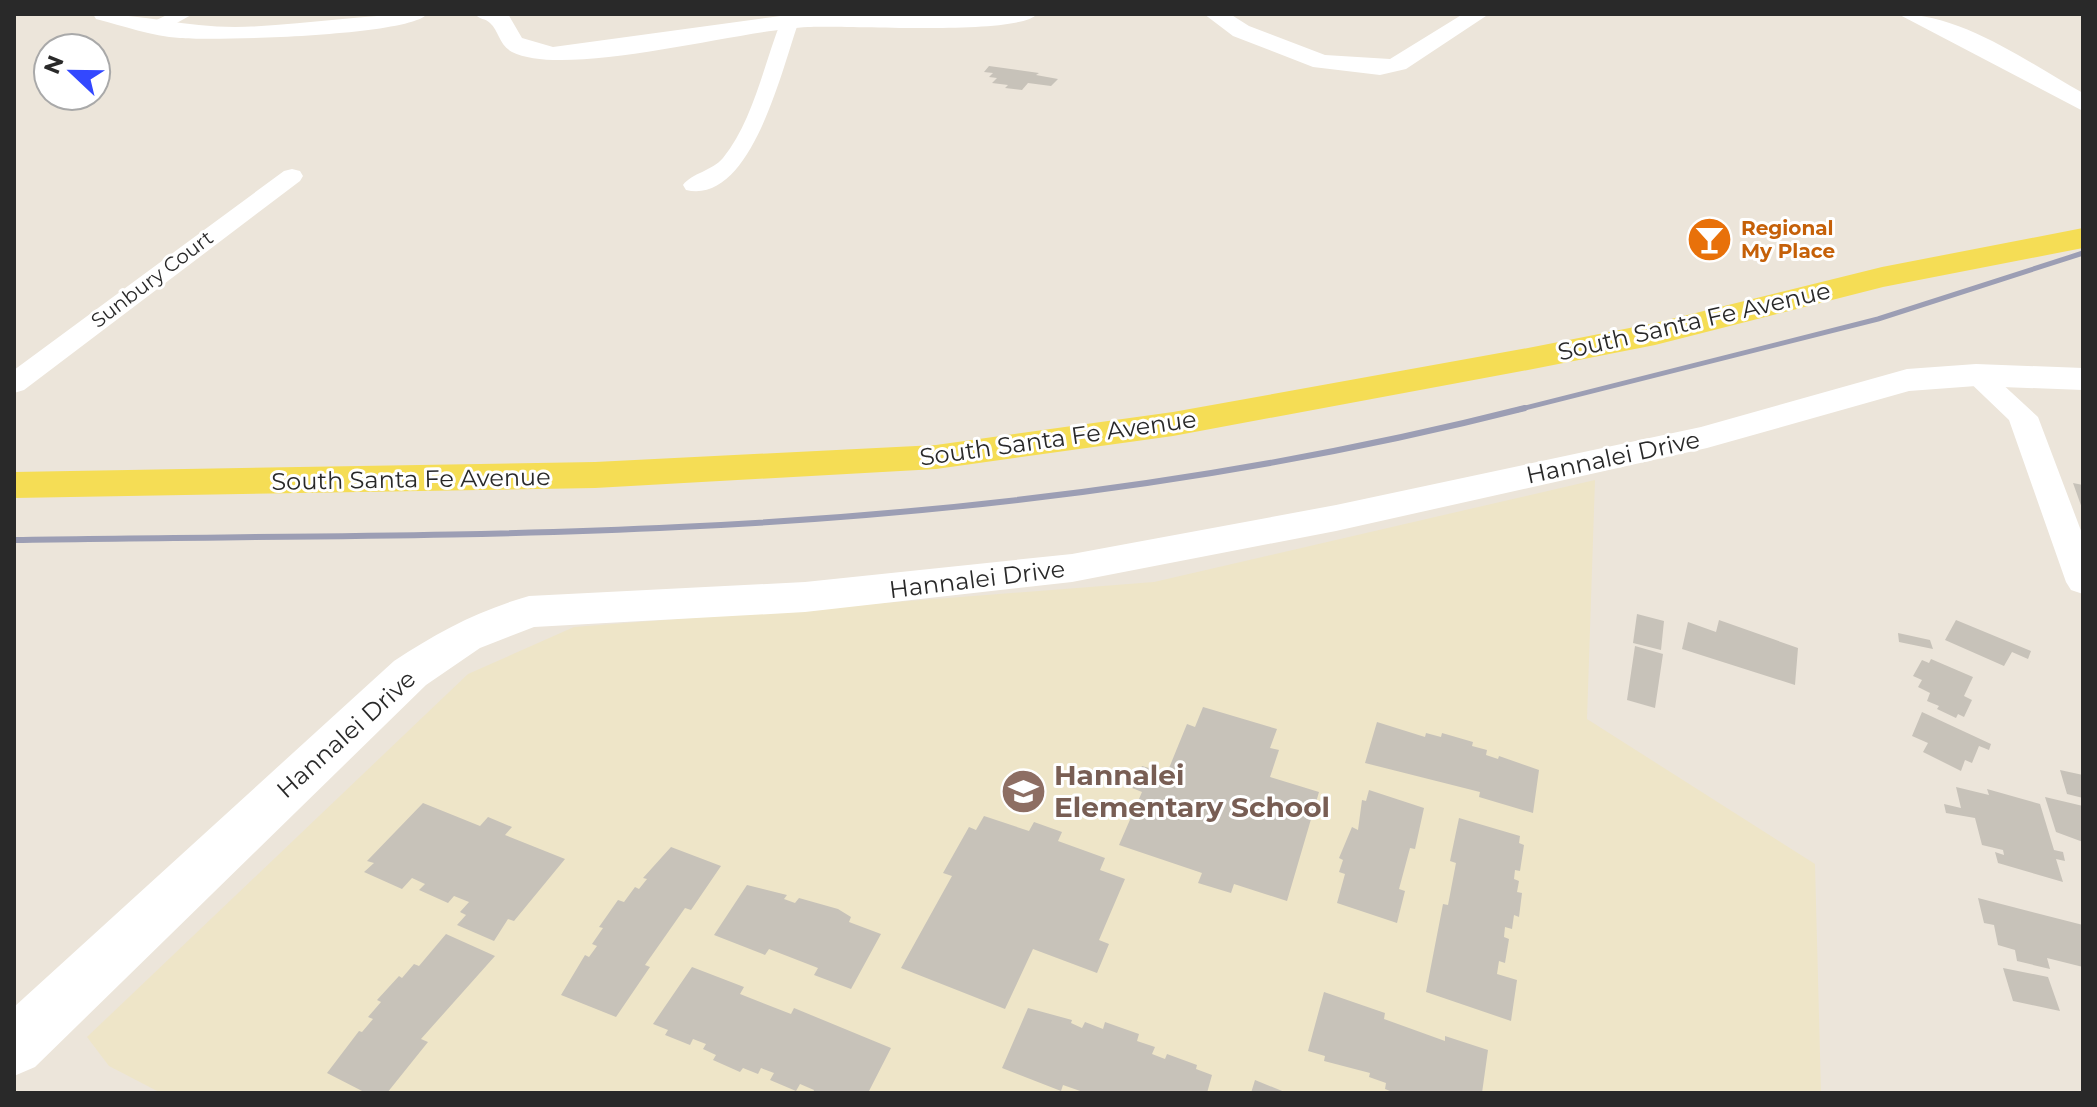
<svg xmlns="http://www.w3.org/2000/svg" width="2097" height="1107" viewBox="0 0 2097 1107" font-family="Montserrat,sans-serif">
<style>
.education{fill:#eee5c8}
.building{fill:#c7c2b9}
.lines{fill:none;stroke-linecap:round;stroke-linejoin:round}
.minor{fill:#fff;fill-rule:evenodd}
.tertiary{fill:#fff;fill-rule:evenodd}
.primary{fill:#f5dd55;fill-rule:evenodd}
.rail-far1{stroke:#9c9eb4;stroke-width:5}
.rail{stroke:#9c9eb4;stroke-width:6}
.labels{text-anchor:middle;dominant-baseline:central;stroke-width:6;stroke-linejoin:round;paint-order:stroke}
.far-food-label{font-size:20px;font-weight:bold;fill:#c56008;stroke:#fff;text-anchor:start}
.far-street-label{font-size:20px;fill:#292929;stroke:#fff}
.street-label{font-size:24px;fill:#292929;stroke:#fff}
.near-education-label{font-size:28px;font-weight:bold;fill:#785e54;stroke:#fff;text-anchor:start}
</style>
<rect width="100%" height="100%" fill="#ece5da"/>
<path class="education" d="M1595,480L1587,719L1815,864L1821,1093H161L109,1066L87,1037L468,674L574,627L1154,582Z"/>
<path class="building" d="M989,66L1039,73L1036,75L1058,79L1051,86L1028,83L1022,90L1005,88L1008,85L992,83L997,78L989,77L993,73L984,72Z
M2073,483L2083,485V511Z
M1637,614L1664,621L1661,650L1633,643Z
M1719,620L1798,648L1795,685L1682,649L1688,622L1716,632Z
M1956,620L2031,651L2028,659L2012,652L2004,666L1945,640Z
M1898,633L1930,640L1933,649L1899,642Z
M1635,646L1663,654L1655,708L1627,700Z
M1931,659L1973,677L1964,696L1972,700L1964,717L1958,714L1956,718L1937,709L1939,706L1927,701L1930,693L1918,687L1922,680L1913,676L1922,660L1929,663Z
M1203,707L1277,729L1270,748L1279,750L1270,777L1319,792L1287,901L1234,884L1231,893L1198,883L1202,873L1119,845L1142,792L1132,788L1142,766L1167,773L1187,724L1195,727Z
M1922,712L1991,744L1989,750L1979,746L1972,763L1965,760L1961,771L1923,752L1928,743L1912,736Z
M1377,722L1425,737L1426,733L1441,737L1442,733L1473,742L1472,746L1487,750L1486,755L1498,759L1499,756L1539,770L1533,813L1479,797L1480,792L1365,763Z
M2060,770L2083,775V798L2067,794Z
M1956,787L1989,795L1987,789L2040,804L2054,850L2063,852L2065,861L2056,859L2063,882L1998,863L1995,852L2004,855L2003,850L1982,845L1975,818L1946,813L1944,804L1961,808Z
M1369,790L1424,808L1415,849L1410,848L1399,889L1405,891L1397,923L1337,903L1345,874L1339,872L1343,860L1339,858L1352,827L1358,830L1362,800L1366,801Z
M2045,797L2083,806V842L2056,832Z
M423,803L480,826L488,817L512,827L505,835L565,859L514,921L508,919L494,941L457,925L466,915L460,912L469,902L454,896L448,903L419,890L425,884L412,878L402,889L364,872L374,863L367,861Z
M984,816L1029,831L1034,822L1062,832L1058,841L1105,858L1100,870L1125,879L1099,940L1109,944L1097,973L1033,949L1005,1009L901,968L952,876L943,873L969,827L976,830Z
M1459,818L1520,836L1519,843L1524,845L1520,871L1515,870L1514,879L1519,881L1517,892L1522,893L1519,917L1514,915L1512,929L1505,927L1504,937L1509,939L1505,963L1499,961L1497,974L1517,980L1511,1021L1426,992L1443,904L1448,905L1456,863L1450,861Z
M671,847L721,866L691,910L685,908L645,965L650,967L616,1017L561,995L585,955L589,957L597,946L592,944L603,928L599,927L618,900L624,902L635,887L639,889L647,879L643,878Z
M747,885L787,895L784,899L795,903L799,898L838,909L851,917L849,922L881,934L851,989L814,975L818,968L769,949L765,955L714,935Z
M1978,898L2083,925V967L2047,958L2050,969L2017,961L2015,950L1998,945L1994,925L1984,923Z
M446,934L495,956L421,1039L428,1042L387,1093H366L327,1073L359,1031L362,1032L373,1019L368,1017L381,1002L377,1000L399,976L402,978L414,964L419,966Z
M692,967L744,987L740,994L791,1014L794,1008L891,1048L868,1093H813L814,1090L800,1084L796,1091L770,1080L774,1073L761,1068L758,1074L743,1068L740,1072L713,1060L716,1055L703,1049L706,1044L693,1039L690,1045L665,1035L668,1030L653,1024Z
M2003,968L2048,977L2060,1011L2013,1001Z
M1324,992L1385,1013L1384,1019L1445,1041V1036L1488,1050L1482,1093H1395L1385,1089L1386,1083L1369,1077L1370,1073L1324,1061L1325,1056L1308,1051Z
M1028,1008L1072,1020L1071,1023L1082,1028L1085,1022L1103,1029L1105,1022L1139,1034L1137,1041L1155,1047L1152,1054L1165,1059L1167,1054L1197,1065L1196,1069L1212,1075L1207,1093H1086L1063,1085L1061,1091L1002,1068Z
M1255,1080L1287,1093H1251Z"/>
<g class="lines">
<path class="minor" d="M169,14H193L162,31H150V23Z
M790,16L799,21C783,64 752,206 686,190L683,185C692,173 712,171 723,158C753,121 764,64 781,21Z
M292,169L300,171L303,176L300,181L24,390L14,393V370L284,171Z
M1976,366L1986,369L2038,417L2083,536V594L2071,590L2066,582L2009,420L1962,375L1966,369Z"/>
<path class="tertiary" d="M93,14C141,14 186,27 235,27C299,26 362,14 427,14C410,36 214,41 180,38C151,36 124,26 96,19Z
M475,14H508L522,38L553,47L795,14H1037C1020,36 844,25 808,27C739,30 566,79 512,52C499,45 499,31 490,23C485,18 480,20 475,14Z
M1204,14H1230L1249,26L1325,55L1390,59L1463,14H1489L1406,69L1380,75L1313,67L1233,36Z
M1898,14C1963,14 2027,62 2083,93V111Z
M1976,364L2083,368V390L1976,386L1909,391L1707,448L1336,531L1072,582L805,612L534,627L480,648L426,685L35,1067L14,1076V1007L394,661C438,632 477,611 529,596L805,582L1072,554L1336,505L1701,427L1907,369Z"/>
<path class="primary" d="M2083,228V248L1883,287L1655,345L1528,370L1173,436L936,469L595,488L14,498V472L595,462L936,445L1173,412L1528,348L1655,323L1882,267Z"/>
<path class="rail-far1" d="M1517,410L1878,319L2083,253"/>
<path class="rail" d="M14,540C235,536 458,538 679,527C962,514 1250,478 1525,408"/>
</g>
<defs>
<symbol id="bar-disc" viewBox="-11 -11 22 22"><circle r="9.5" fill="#e8710a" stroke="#fff"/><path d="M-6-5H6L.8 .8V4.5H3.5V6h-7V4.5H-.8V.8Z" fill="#fff"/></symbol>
<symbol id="school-disc" viewBox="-11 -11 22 22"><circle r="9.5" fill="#8d6e63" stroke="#fff"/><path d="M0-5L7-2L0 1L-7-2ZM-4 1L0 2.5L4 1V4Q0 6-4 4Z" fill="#fff"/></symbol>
</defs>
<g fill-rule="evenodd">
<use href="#bar-disc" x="1684" y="214" width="51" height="51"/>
<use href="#school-disc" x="998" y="766" width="51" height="51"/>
</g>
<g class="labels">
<g class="far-food-label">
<text x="1741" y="228">Regional<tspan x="1741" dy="23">My Place</tspan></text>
</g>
<g class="far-street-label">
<text transform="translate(152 279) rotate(-37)">Sunbury Court</text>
</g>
<g class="street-label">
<text transform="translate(1694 321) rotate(-13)">South Santa Fe Avenue</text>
<text transform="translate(1058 438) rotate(-8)">South Santa Fe Avenue</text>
<text transform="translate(1613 457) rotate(-12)">Hannalei Drive</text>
<text transform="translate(411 479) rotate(-1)">South Santa Fe Avenue</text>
<text transform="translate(977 579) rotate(-7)">Hannalei Drive</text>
<text transform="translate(346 734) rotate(-42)">Hannalei Drive</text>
</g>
<g class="near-education-label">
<text x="1054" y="775">Hannalei<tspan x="1054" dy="32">Elementary School</tspan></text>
</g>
</g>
<rect width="2097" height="1107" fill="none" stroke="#292929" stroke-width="32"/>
<g transform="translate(72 72) rotate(292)"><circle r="38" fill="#ffffff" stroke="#a9a9a9" stroke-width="2"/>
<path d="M0-6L14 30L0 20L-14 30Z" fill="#3348ff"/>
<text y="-12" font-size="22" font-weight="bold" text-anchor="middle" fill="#292929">N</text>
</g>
</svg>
